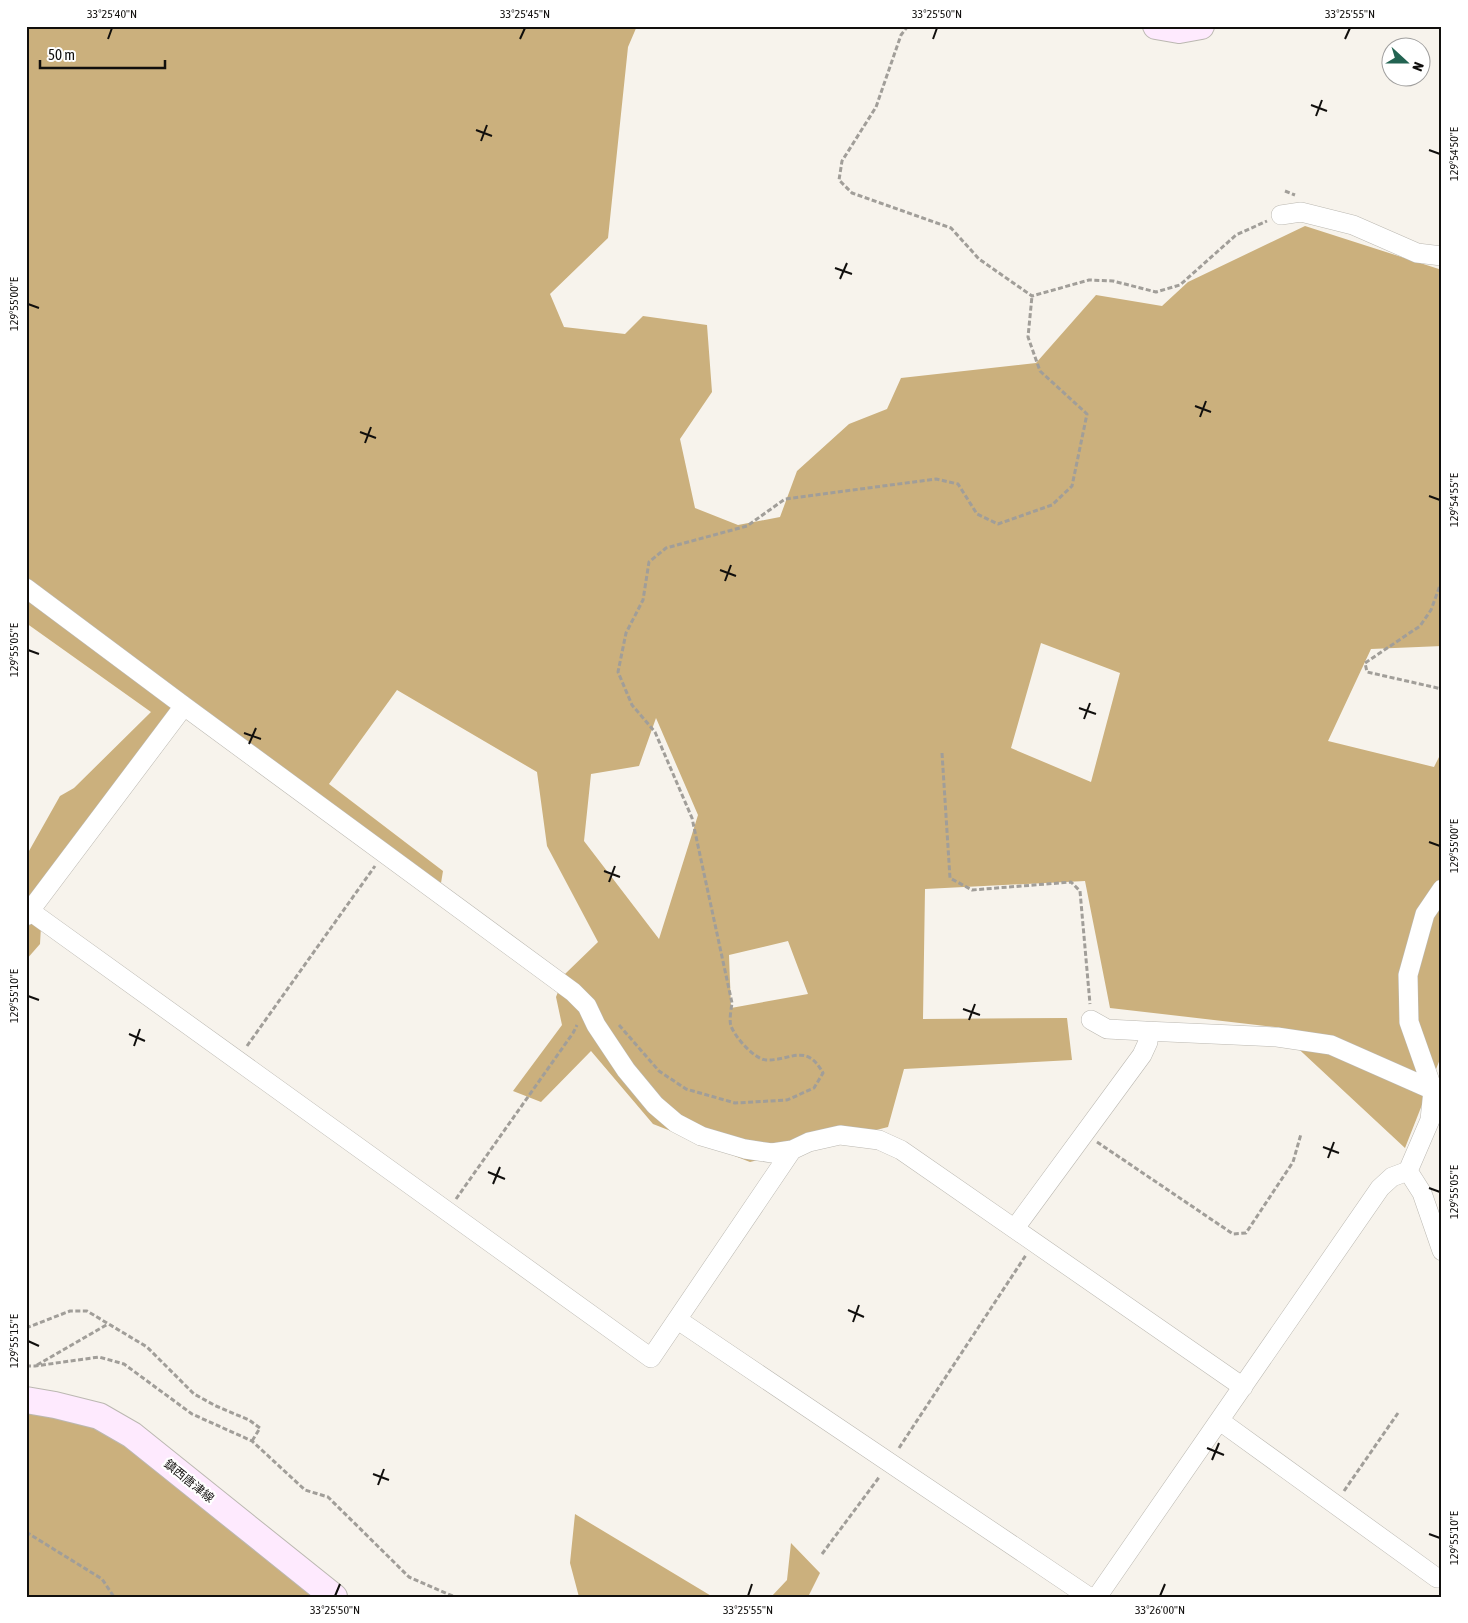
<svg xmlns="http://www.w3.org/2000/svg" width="1468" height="1623" viewBox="0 0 1468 1623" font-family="'Asap Condensed','Noto Sans JP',sans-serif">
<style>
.forest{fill:#cbb07d;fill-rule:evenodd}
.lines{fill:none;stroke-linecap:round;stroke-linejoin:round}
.street-casing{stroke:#bbb8b1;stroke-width:20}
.secondary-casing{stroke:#bbb8b1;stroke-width:28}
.path{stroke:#a19e99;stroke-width:3;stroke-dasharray:5 2.5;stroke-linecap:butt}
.street{stroke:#fff;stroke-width:19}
.secondary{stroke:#feeafe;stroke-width:26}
.ticks{fill:none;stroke:#110f0d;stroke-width:2}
.labels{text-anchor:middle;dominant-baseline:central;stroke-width:4.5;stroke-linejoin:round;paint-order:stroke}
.street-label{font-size:12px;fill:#110f0d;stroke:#fff}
.neatline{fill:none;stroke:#110f0d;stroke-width:2}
.ticks-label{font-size:12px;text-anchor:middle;fill:#110f0d}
</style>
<rect width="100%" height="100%" fill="#f7f3ec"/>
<path class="forest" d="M36,26H637L628,47L608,238L550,294L564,327L625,334L643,316L707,325L712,392L680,439L695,508L738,525L780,517L797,471L849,424L887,409L901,378L1036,363L1096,295L1162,306L1188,282L1305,226L1442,270V646L1371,649L1328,741L1434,767L1442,751V1054L1405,1148L1275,1027L1110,1008L1085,881L925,889L923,1019L1067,1018L1072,1060L904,1069L888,1127L750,1162L653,1124L591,1051L541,1102L513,1091L562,1025L556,997L565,974L598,942L547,846L537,772L397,690L329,784L443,871L441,883L381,856L188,703L43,890L40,944L26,960V850L29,851L60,796L74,788L151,712L26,623V30ZM1041,643L1120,673L1091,782L1011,748ZM656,718L698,815L659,939L584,841L591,774L639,766ZM788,941L808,994L731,1008L729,955Z
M26,1409L81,1419L136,1448L319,1597H26Z
M575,1514L713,1597H579L570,1563Z
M791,1543L820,1573L808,1597H771L787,1580Z"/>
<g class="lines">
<defs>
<path id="street" d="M1281,215L1301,212L1353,225L1417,253L1442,256
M26,588L184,706L573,992L587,1006L596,1025L626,1070L655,1105L676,1123L701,1136L745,1149L772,1153L792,1150L809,1142L840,1135L879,1140L901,1150L1243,1387
M30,911L651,1358L792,1150
M26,916L184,706
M1145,1031L1277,1037L1331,1045L1433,1090
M1408,1171L1422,1193L1442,1251
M1015,1228L1142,1055L1148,1042L1145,1031L1107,1029L1091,1020
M678,1320L1089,1597
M1220,1421L1437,1578
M1097,1597L1380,1188L1392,1177L1408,1171L1430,1120L1433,1090L1409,1022L1408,975L1425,914L1442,889"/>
<path id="secondary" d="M1156,26L1179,30L1201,26
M26,1400L55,1405L99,1416L132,1435L334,1597"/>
</defs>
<use href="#street" class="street-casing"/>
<use href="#secondary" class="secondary-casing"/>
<path class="path" d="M908,26L901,35L876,107L842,161L839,180L852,193L951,228L979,259L1032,296L1089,280L1113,281L1156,292L1180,285L1236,235L1267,221
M1285,191L1295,195
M1442,580L1431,610L1420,626L1365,663L1367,672L1442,689
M942,753L950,878L972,890L1071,882L1080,891L1090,1004
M619,1025L659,1071L686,1089L735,1103L787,1100L814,1088L823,1073C806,1042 791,1061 766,1060C754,1059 735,1037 731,1026C729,1020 731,1010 732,1003L692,818L655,732L632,705L618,672L626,633L643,600L649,562L666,548L747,526L785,499L936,479L958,484L977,514L998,524L1052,505L1072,486L1087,414L1040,371L1028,337L1032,296
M247,1046L375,866
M1097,1142L1233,1234L1246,1233L1293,1162L1301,1134
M456,1199L573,1033L577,1025
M26,1328L70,1311H87L147,1347L194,1394L216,1406L249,1420L260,1428L252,1441
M37,1365L108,1324
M26,1366H35L99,1357L124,1364L192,1414L252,1441L305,1490L328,1497L409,1577L455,1597
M899,1448L1026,1255
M1344,1491L1398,1413
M26,1532L102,1579L114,1597
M822,1554L880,1476"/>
<use href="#street" class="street"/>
<use href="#secondary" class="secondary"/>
</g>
<path class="ticks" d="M108,39L112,28M520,39L525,28M933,39L937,28M1345,39L1350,28M1311,105L1327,111M1316,116L1322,100M476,130L492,136M481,141L487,125M1429,150L1440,154M835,268L852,274M840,279L847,263M28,304L39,308M1195,406L1211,412M1200,417L1206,401M360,432L376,438M365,443L371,427M1429,496L1440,500M720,570L736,576M725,581L731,565M28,650L39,654M1079,708L1096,714M1084,719L1090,703M244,733L261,739M249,744L256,728M1429,842L1440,846M604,871L620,877M609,882L615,866M28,996L39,1000M963,1009L980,1015M969,1020L975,1004M129,1034L145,1041M134,1046L140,1029M1323,1147L1339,1153M1328,1158L1334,1142M488,1172L505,1179M493,1184L500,1167M1429,1188L1440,1192M848,1310L864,1317M853,1322L859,1305M28,1341L39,1346M1207,1448L1224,1455M1212,1460L1219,1443M373,1474L389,1480M378,1485L384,1469M1429,1534L1440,1538M335,1596L340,1584M748,1596L752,1584M1160,1596L1165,1584"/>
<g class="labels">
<g class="street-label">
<text transform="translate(189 1481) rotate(39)">鎮西唐津線</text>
</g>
</g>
<rect width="1468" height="1623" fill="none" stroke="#ffffff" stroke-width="55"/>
<g transform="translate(1406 62) rotate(111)"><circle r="24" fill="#ffffff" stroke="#a09f9e"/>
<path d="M0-4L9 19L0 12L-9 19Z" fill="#226351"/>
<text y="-8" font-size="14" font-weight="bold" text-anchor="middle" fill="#110f0d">N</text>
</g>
<path d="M40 60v8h125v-8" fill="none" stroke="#110f0d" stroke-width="2.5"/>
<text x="48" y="60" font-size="15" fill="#110f0d" stroke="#ffffff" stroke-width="4" paint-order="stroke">50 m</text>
<rect x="28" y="28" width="1412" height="1568" class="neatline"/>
<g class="ticks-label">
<text x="112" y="18">33°25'40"N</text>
<text x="525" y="18">33°25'45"N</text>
<text x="937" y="18">33°25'50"N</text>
<text x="1350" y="18">33°25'55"N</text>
<text transform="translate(1454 154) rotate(-90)" y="4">129°54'50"E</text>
<text transform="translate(14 304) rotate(-90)" y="4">129°55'00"E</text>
<text transform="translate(1454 500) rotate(-90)" y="4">129°54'55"E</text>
<text transform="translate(14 650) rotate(-90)" y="4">129°55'05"E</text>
<text transform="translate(1454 846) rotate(-90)" y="4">129°55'00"E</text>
<text transform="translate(14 996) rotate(-90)" y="4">129°55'10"E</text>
<text transform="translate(1454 1192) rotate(-90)" y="4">129°55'05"E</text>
<text transform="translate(14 1341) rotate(-90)" y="4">129°55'15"E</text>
<text transform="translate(1454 1538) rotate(-90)" y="4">129°55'10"E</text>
<text x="335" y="1614">33°25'50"N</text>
<text x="748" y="1614">33°25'55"N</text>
<text x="1160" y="1614">33°26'00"N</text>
</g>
</svg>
